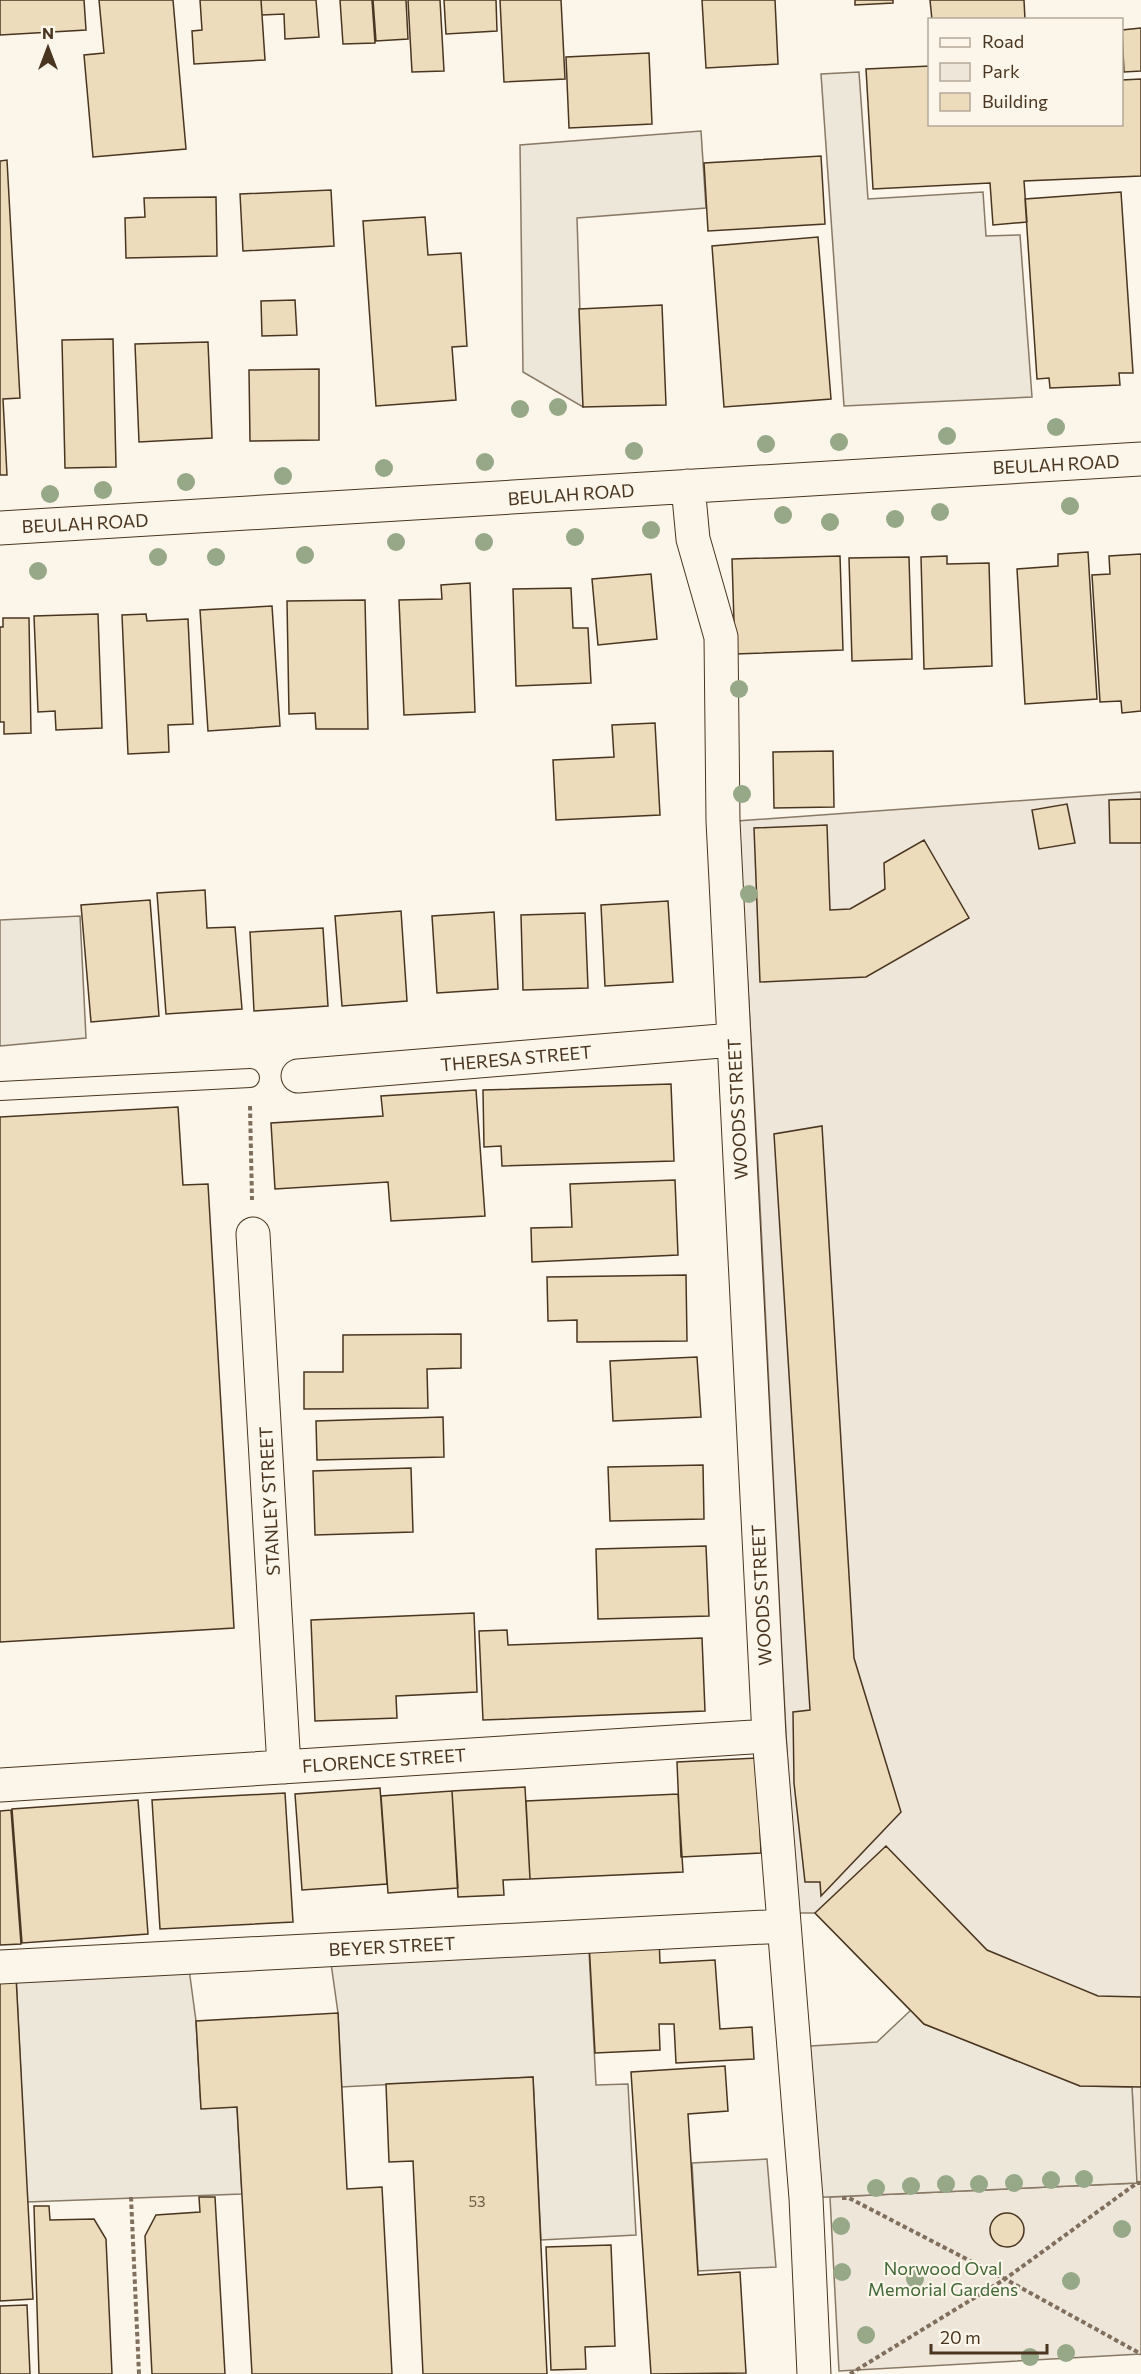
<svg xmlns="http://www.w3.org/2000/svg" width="1141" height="2374" viewBox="0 0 1141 2374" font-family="Commissioner,sans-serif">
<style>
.green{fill:#ede6d9;stroke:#887966;stroke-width:1.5}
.parking{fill:#ede7d9;stroke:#887966;stroke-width:1.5}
.building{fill:#ecdcbc;stroke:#4a3520;stroke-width:1.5}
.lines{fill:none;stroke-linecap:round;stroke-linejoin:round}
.service-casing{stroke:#4a3520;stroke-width:20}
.minor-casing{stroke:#4a3520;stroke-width:35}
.path{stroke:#7f6f5c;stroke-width:4;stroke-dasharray:4.5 3;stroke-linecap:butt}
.service{stroke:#fbf6e9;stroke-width:18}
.minor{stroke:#fbf6e9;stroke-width:33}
.tree{fill:#96a887}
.labels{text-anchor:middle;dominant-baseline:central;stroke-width:4.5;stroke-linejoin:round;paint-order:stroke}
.number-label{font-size:15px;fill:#725f47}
.street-label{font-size:18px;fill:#4a3520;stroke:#fbf6e9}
.park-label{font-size:18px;fill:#436837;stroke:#fbf6e9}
</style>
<rect width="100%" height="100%" fill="#fbf6e9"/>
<path class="green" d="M1141,792V2354L839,2371L830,2197L1136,2183L1132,2087L1080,2086L924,2024L815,1913H796C774,1549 763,1184 737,821Z"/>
<path class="parking" d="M859,72L868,199L983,192L986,236L1020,235L1032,397L844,406L821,74Z
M701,131L706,208L577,218L583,407L523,372L520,145Z
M80,916L86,1038L0,1046V920Z
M589,1951L596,2085L628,2084L636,2235L541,2240L533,2077L341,2087L338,2013L331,1963Z
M189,1969L196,2021L201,2108L237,2107L242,2194L27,2202L16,1976Z
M911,2010L924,2024L1080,2086L1132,2087L1137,2183L806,2198L794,2047L877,2042Z
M767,2159L776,2267L698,2271L692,2163Z"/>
<path class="building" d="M0,0H84L86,30L0,35Z
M99,0H173L186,149L93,157L84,55L104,53Z
M200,0H261L265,60L194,64L192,31L202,30Z
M261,0H316L319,37L285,39L284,14L262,15Z
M340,0H372L375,43L343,44Z
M373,0H406L408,39L376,41Z
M408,0H440L444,71L412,72Z
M444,0H496L497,31L446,34Z
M500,0H561L565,79L504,82Z
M702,0H775L778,64L706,68Z
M855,0H893V3L855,5Z
M930,0H1024L1025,20H932Z
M1141,28V71L1124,72L1122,30Z
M649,53L652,124L569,128L566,57Z
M930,66V124H1122V80L1141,79V176L1024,181L1027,222L993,225L990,183L873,189L866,69Z
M821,156L825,224L708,231L704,163Z
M7,160L20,398L3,399L7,475H0V161Z
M331,190L334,246L243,251L240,194Z
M1121,192L1133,373H1119L1120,385L1050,388L1049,378L1037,379L1025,199Z
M216,197L217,256L126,258L125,218L145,217L144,198Z
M425,217L428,255L461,253L467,346L452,347L456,400L376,406L363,221Z
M818,237L831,399L724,407L712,246Z
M295,300L297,335L262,336L261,301Z
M662,305L666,405L583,407L579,309Z
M113,339L116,467L65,468L62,340Z
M208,342L212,438L139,442L135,344Z
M319,369V440L250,441L249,370Z
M1088,552L1097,699L1025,704L1017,569L1058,566V554Z
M1141,554V711L1122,713L1121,701L1100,702L1092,575L1110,574L1109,556Z
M840,556L843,650L735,654L732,559Z
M947,556V564L989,563L992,666L924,669L921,557Z
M909,557L912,659L852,661L849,558Z
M651,574L657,639L598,645L592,579Z
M470,583L475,712L404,715L399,600L442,599L441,585Z
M571,588L573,628H588L591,683L516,686L513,589Z
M365,600L368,729H316L315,713L289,714L287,601Z
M272,606L280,726L208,731L200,610Z
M98,614L102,728L56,730L55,711L38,712L34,616Z
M146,614L147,621L188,619L193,724L168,725L169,752L128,754L122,615Z
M3,618H29L31,733L4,734V722H0V627H3Z
M655,723L660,815L556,820L553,760L614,757L612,725Z
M833,751L834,807L774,808L773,752Z
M1141,799V843H1110L1109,800Z
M1067,804L1075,843L1039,849L1032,810Z
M827,825L830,910L850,909L885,889L884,863L924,840L969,918L866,977L760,982L754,828Z
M205,890L207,928L235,927L242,1009L166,1014L157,893Z
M150,900L159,1016L91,1022L81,905Z
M668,901L673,982L605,986L601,905Z
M401,911L407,1001L342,1006L335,916Z
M494,912L498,989L437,993L432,916Z
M585,913L588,988L523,990L521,915Z
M323,928L328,1006L254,1011L250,932Z
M671,1084L674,1161L502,1166L501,1146L484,1147L483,1090Z
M476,1090L485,1216L391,1221L388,1182L275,1189L271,1123L383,1116L381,1096Z
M178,1107L183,1185L208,1184L234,1628L0,1642V1117Z
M822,1126L854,1658L901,1812L821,1896L820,1882H805L794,1783L793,1712L810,1710L774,1134Z
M675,1180L678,1255L532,1262L531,1228L572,1227L570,1184Z
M686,1275L687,1341L577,1342V1320L548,1321L547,1277Z
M461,1334V1368L427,1369L428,1408L304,1409V1372H343V1335Z
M697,1357L701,1417L613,1421L610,1361Z
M443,1417L444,1457L317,1460L316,1421Z
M703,1465L704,1519L610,1521L608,1467Z
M411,1468L413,1532L315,1535L313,1471Z
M706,1546L709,1616L598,1619L596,1549Z
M474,1613L477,1692L396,1696L397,1718L315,1721L311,1620Z
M507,1630L508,1645L702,1638L705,1711L483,1720L479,1631Z
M757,1758L761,1853L681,1857L677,1762Z
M525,1787L530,1879L503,1880L504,1895L458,1897L452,1791Z
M380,1788L387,1884L302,1890L295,1794Z
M452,1791L458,1888L388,1893L381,1796Z
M285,1793L293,1922L160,1929L152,1800Z
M678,1794L683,1872L530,1879L526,1801Z
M138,1800L148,1934L22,1943L12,1809Z
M11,1810L21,1944L0,1945V1811Z
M886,1846L987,1950L1098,1996L1141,1997V2087L1080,2086L924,2024L815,1913Z
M659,1938L660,1963L715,1960L720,2029L752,2027L754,2059L676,2063L674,2024H659L660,2050L595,2053L589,1942Z
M0,1976H16L33,2299L0,2301Z
M338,2013L347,2189L382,2187L392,2374H252L237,2107L201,2109L196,2021Z
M725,2066L728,2111L688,2114L698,2275L740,2272L746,2373L651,2374L631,2072Z
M533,2077L547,2374H423L413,2161L389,2162L386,2084Z
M199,2197H215L225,2374H152L145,2236L156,2215L200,2212Z
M34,2206H49L50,2220L94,2219L106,2239L112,2374H39Z
M990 2230a17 17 0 1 1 34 0a17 17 0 1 1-34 0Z
M611,2245L615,2346L585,2347L586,2369L551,2370L546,2247Z
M27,2305L30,2374H0V2306Z"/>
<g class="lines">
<defs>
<path id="service" d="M0,1091L250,1078"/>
<path id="minor" d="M688,486L693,539L721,637L723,821L769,1736L806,2198L814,2374
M0,528L1141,459
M298,1076L733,1040
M253,1234L284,1767
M0,1785L769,1736
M0,1967L784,1926"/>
</defs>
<use href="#service" class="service-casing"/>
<use href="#minor" class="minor-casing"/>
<path class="path" d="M250,1106L252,1200
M131,2197L139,2374
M842,2198H849L1005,2279L1141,2354
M850,2374L1005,2279L1137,2183H1141"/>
<use href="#service" class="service"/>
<use href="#minor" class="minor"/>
</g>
<g class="tree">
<circle cx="558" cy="407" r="9"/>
<circle cx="520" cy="409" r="9"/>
<circle cx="1056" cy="427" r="9"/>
<circle cx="947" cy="436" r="9"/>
<circle cx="839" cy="442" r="9"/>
<circle cx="766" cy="444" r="9"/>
<circle cx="634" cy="451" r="9"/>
<circle cx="485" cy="462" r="9"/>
<circle cx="384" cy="468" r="9"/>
<circle cx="283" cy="476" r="9"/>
<circle cx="186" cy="482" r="9"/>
<circle cx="103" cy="490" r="9"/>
<circle cx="50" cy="494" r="9"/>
<circle cx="1070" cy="506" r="9"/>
<circle cx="940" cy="512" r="9"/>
<circle cx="783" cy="515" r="9"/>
<circle cx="895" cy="519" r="9"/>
<circle cx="830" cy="522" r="9"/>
<circle cx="651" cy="530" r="9"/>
<circle cx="575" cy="537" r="9"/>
<circle cx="396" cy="542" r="9"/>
<circle cx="484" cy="542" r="9"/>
<circle cx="305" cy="555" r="9"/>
<circle cx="158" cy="557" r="9"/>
<circle cx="216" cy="557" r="9"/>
<circle cx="38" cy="571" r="9"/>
<circle cx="739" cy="689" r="9"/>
<circle cx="742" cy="794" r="9"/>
<circle cx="749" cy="894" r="9"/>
<circle cx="1084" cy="2179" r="9"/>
<circle cx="1051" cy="2180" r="9"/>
<circle cx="1014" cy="2183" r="9"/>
<circle cx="946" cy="2184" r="9"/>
<circle cx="979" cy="2184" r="9"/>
<circle cx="911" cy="2186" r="9"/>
<circle cx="876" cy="2188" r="9"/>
<circle cx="841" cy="2226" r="9"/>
<circle cx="1122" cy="2229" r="9"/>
<circle cx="842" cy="2272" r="9"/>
<circle cx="915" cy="2279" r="9"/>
<circle cx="1071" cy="2281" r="9"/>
<circle cx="866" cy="2335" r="9"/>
<circle cx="1066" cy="2353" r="9"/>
<circle cx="1030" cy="2357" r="9"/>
</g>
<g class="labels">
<g class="number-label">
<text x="477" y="2201">53</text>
</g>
<g class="street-label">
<text transform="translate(1056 464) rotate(-3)">BEULAH ROAD</text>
<text transform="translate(571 494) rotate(-4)">BEULAH ROAD</text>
<text transform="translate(85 523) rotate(-3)">BEULAH ROAD</text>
<text transform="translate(516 1058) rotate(-5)">THERESA STREET</text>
<text transform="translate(737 1109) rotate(-93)">WOODS STREET</text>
<text transform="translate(269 1501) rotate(-93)">STANLEY STREET</text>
<text transform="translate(761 1595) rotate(-93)">WOODS STREET</text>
<text transform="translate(384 1760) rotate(-4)">FLORENCE STREET</text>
<text transform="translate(392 1946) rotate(-3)">BEYER STREET</text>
</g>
<g class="park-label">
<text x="943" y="2268">Norwood Oval<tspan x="943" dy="21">Memorial Gardens</tspan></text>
</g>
</g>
<rect x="928" y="18" width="195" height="108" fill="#fbf6e9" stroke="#b4a999" stroke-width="1.5"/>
<rect x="940" y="38" width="30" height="9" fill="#fbf6e9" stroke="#b4a999" stroke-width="1.5"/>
<text x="982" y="48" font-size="18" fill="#4a3520">Road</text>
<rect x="940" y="63" width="30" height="18" fill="#ede6d9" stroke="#b4a999" stroke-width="1.5"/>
<text x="982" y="78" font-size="18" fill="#4a3520">Park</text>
<rect x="940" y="93" width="30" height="18" fill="#ecdcbc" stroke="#b4a999" stroke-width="1.5"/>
<text x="982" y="108" font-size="18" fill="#4a3520">Building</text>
<g transform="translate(48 48)" stroke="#fbf6e9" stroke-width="4.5" paint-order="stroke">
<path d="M0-4.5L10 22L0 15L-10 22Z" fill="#4a3520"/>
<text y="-9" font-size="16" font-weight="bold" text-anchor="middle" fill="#4a3520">N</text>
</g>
<path d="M931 2344v9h116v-9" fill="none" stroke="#4a3520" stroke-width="3"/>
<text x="940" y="2344" font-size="18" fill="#4a3520" stroke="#fbf6e9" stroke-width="4.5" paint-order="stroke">20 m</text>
</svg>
